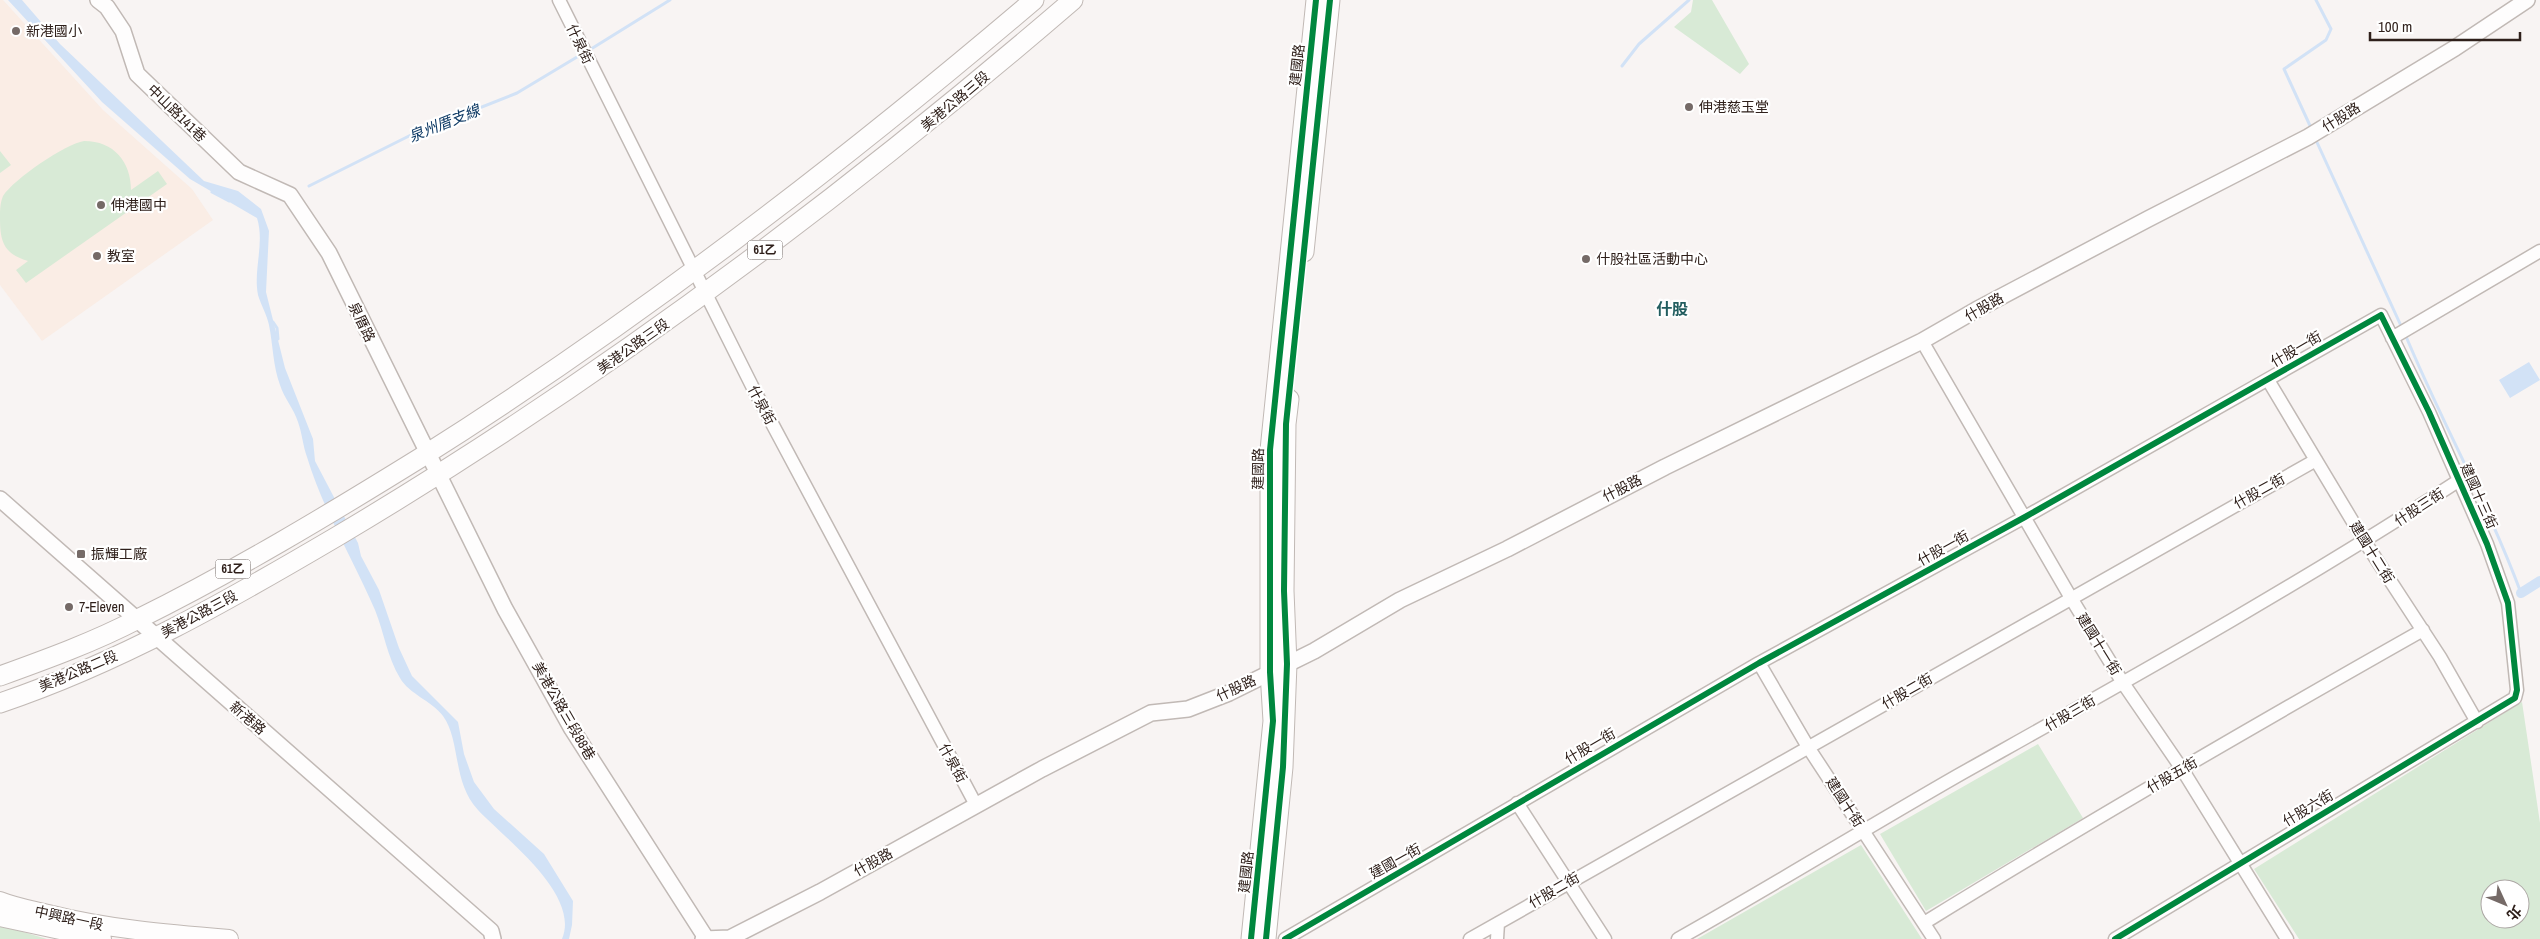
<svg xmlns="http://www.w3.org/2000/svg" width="2540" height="939" viewBox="0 0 2540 939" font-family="'Archivo Narrow','Noto Sans TC',sans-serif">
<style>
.education{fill:#faede5}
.green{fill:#d8ead6;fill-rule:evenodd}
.water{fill:#d2e2f6}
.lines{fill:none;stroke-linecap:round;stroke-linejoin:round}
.stream{stroke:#d2e2f6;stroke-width:3}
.canal{stroke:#d2e2f6;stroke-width:10}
.minor-casing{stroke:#c1b9b5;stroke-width:15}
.tertiary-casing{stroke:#c1b9b5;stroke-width:18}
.secondary-casing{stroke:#c1b9b5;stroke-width:20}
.primary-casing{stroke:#c1b9b5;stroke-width:21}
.minor{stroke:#fefdfd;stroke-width:12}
.tertiary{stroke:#fefdfd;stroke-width:15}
.secondary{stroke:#fefdfd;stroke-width:18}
.primary{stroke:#fefdfd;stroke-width:19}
.cycleway-casing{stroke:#fff;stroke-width:9}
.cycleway{stroke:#00873e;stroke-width:6}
.poi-dot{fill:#756a67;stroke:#fff;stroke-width:2}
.labels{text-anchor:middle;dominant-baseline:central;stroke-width:4.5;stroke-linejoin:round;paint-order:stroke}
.shield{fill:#fff;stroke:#6d635f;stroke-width:1}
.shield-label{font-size:12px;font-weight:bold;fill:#2f201b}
.poi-label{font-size:14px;fill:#2f201b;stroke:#fff;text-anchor:start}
.street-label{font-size:14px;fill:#2f201b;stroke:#fff}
.water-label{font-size:15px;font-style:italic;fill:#0e3a65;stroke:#fff}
.quarter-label{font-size:16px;font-weight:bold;fill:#235e60;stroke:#fff}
</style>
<rect width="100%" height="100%" fill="#f8f4f3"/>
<path class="education" d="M0,0H3L103,110L192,189L213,220L42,341L0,285Z"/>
<path class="green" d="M1693,0H1712L1749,64L1740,74L1674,27L1691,12Z
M84,141C114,141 131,162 131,190L158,171L167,184L26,283L16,270L28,261C4,254 0,242 0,218C0,211 0,203 3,196C14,179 65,144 84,141Z
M0,151L11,165L0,173Z
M2522,702L2540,823V939H2299L2254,869ZM2490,889H2520V919H2490Z
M2038,744L2083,818L1926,911L1880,834Z
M1861,845L1922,939H1697Z
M0,925L47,939H0Z"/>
<path class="water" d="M8,0H22L60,44L204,181L238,191L261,209L269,231L266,292L285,368L313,439L315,461L358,543L361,556L379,590L399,648L412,676L458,722L464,754L474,782L494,809L544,854L573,901L572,925L569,939H562C581,894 504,838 478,810C452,782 461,741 443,716C432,701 409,694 400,678C387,657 384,632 375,610C353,559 323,510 307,457C303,446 302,433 298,422C294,409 284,398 280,385C273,366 273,345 269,325C267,315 261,305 258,295C253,270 265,243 257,218L190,179L102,102Z
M2529,362L2540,380L2510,398L2499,380Z"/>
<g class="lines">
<path class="stream" d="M591,49L670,0
M1622,66L1639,44L1689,0
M2312,130L2284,69L2326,40L2331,29L2316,0
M2315,138L2402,328
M309,186L411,135L517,93L577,57
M212,192L229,201
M273,322L277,328L278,339
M2405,334C2441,421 2488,504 2521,593"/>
<path class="canal" d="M2521,593L2540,581"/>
<defs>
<path id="minor" d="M559,0L752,386L976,805
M2392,338L2540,251
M1922,341L2071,598L2123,683L2182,769L2287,939
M2268,380L2365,542L2440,657L2477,722
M1759,663L1808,747L1934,939
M1517,803L1605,939
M1924,923C2088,822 2255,725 2423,630
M1285,939L1759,663L2025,517L2381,315L2429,412L2487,544L2508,603L2517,690L2515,698L2115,939
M1470,939L2316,460
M1497,939L1498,923
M1678,939C1772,886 1863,830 1957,776C2126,681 2296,587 2458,481"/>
<path id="tertiary" d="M98,0L107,7L123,31L137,74L239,172L290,195L329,253L505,609L572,729L706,938
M0,499L491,931L493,939
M703,939L730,938L820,892L1042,769L1151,713L1188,709L1229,693L1314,651L1400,600L1507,549L1665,467L1922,341L1976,310L2148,219L2308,137L2455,48L2527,0"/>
<path id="secondary" d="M0,901C15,907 32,910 48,914C107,929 168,934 229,939
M0,917L102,939"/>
<path id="primary" d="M1304,252L1330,0
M0,676C47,659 94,642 138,619C235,571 328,515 420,458C637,321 839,166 1034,0
M0,703C119,663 229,600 336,537C599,381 842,199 1073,0
M1251,939L1273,721L1270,672V450L1316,0
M1266,939L1283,767L1287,664L1284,591L1286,424L1289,399"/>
</defs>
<use href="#minor" class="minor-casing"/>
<use href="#tertiary" class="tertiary-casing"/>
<use href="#secondary" class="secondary-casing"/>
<use href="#primary" class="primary-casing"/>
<use href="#minor" class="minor"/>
<use href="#tertiary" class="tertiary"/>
<use href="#secondary" class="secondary"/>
<use href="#primary" class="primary"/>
<defs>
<path id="cycleway" d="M1251,939L1273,721L1270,672V450L1316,0
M1266,939L1283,767L1287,664L1284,591L1286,424L1330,0
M1285,939L1759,663L2025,517L2381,315L2429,412L2487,544L2508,603L2517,690L2515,698L2115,939"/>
</defs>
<use href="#cycleway" class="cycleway-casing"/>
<use href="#cycleway" class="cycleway"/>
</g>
<g class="poi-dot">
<circle cx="16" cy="31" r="5"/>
<circle cx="1689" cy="107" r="5"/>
<circle cx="101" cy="205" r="5"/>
<circle cx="97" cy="256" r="5"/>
<circle cx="1586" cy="259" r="5"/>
<rect x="76" y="549" width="10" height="10" rx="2.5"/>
<circle cx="69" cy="607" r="5"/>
</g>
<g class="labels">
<g class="shield">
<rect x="747.5" y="240.5" width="35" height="19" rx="4"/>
<rect x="215.5" y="559.5" width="35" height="19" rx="4"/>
</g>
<g class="shield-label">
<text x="765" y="250">61乙</text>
<text x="233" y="569">61乙</text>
</g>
<g class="poi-label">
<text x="26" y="31">新港國小</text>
<text x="1699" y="107">伸港慈玉堂</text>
<text x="111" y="205">伸港國中</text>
<text x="107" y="256">教室</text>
<text x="1596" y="259">什股社區活動中心</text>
<text x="91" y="554">振輝工廠</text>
<text x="79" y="607">7-Eleven</text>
</g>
<g class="street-label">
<text transform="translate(580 44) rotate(64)">什泉街</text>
<text transform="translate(1297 65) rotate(-84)">建國路</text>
<text transform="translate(955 101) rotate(-40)">美港公路三段</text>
<text transform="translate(177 113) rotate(44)">中山路141巷</text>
<text transform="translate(2341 117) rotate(-32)">什股路</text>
<text transform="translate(1984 307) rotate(-30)">什股路</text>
<text transform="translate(362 322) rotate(64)">泉厝路</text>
<text transform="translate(633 346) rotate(-35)">美港公路三段</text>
<text transform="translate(2296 349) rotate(-30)">什股一街</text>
<text transform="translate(762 405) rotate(62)">什泉街</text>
<text transform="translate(1258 469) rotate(-89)">建國路</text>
<text transform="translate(1622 488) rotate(-27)">什股路</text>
<text transform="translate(2259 491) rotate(-29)">什股二街</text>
<text transform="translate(2479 496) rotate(66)">建國十三街</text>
<text transform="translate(2419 507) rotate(-33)">什股三街</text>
<text transform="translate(1943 548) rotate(-29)">什股一街</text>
<text transform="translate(2372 552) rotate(58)">建國十二街</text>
<text transform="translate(199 614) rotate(-28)">美港公路三段</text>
<text transform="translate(2099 644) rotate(58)">建國十一街</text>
<text transform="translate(78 671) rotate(-23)">美港公路二段</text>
<text transform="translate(1236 688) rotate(-25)">什股路</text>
<text transform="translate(1907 691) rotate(-30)">什股二街</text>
<text transform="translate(564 711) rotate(60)">美港公路三段88巷</text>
<text transform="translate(2070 713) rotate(-30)">什股三街</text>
<text transform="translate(248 718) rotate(41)">新港路</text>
<text transform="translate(1590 746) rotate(-30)">什股一街</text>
<text transform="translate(953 763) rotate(61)">什泉街</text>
<text transform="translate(2172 775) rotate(-30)">什股五街</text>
<text transform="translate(1845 802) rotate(57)">建國十街</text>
<text transform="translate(2308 808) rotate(-31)">什股六街</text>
<text transform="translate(1395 861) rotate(-29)">建國一街</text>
<text transform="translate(873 862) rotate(-29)">什股路</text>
<text transform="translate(1246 872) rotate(-84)">建國路</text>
<text transform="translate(1554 890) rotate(-30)">什股二街</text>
<text transform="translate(69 918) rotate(12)">中興路一段</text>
</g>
<g class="water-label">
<text transform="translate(444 123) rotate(-22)">泉州厝支線</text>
</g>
<g class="quarter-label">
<text x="1672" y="309">什股</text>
</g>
</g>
<g transform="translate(2505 904) rotate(134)"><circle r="24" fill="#ffffff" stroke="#aca6a4"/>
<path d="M0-4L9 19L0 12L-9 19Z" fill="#756a67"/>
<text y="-8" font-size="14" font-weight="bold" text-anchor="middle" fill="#2f201b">北</text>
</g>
<path d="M2370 32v8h150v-8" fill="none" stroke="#2f201b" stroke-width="2.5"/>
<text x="2378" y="32" font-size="15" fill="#2f201b" stroke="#ffffff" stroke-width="4" paint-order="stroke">100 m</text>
</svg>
